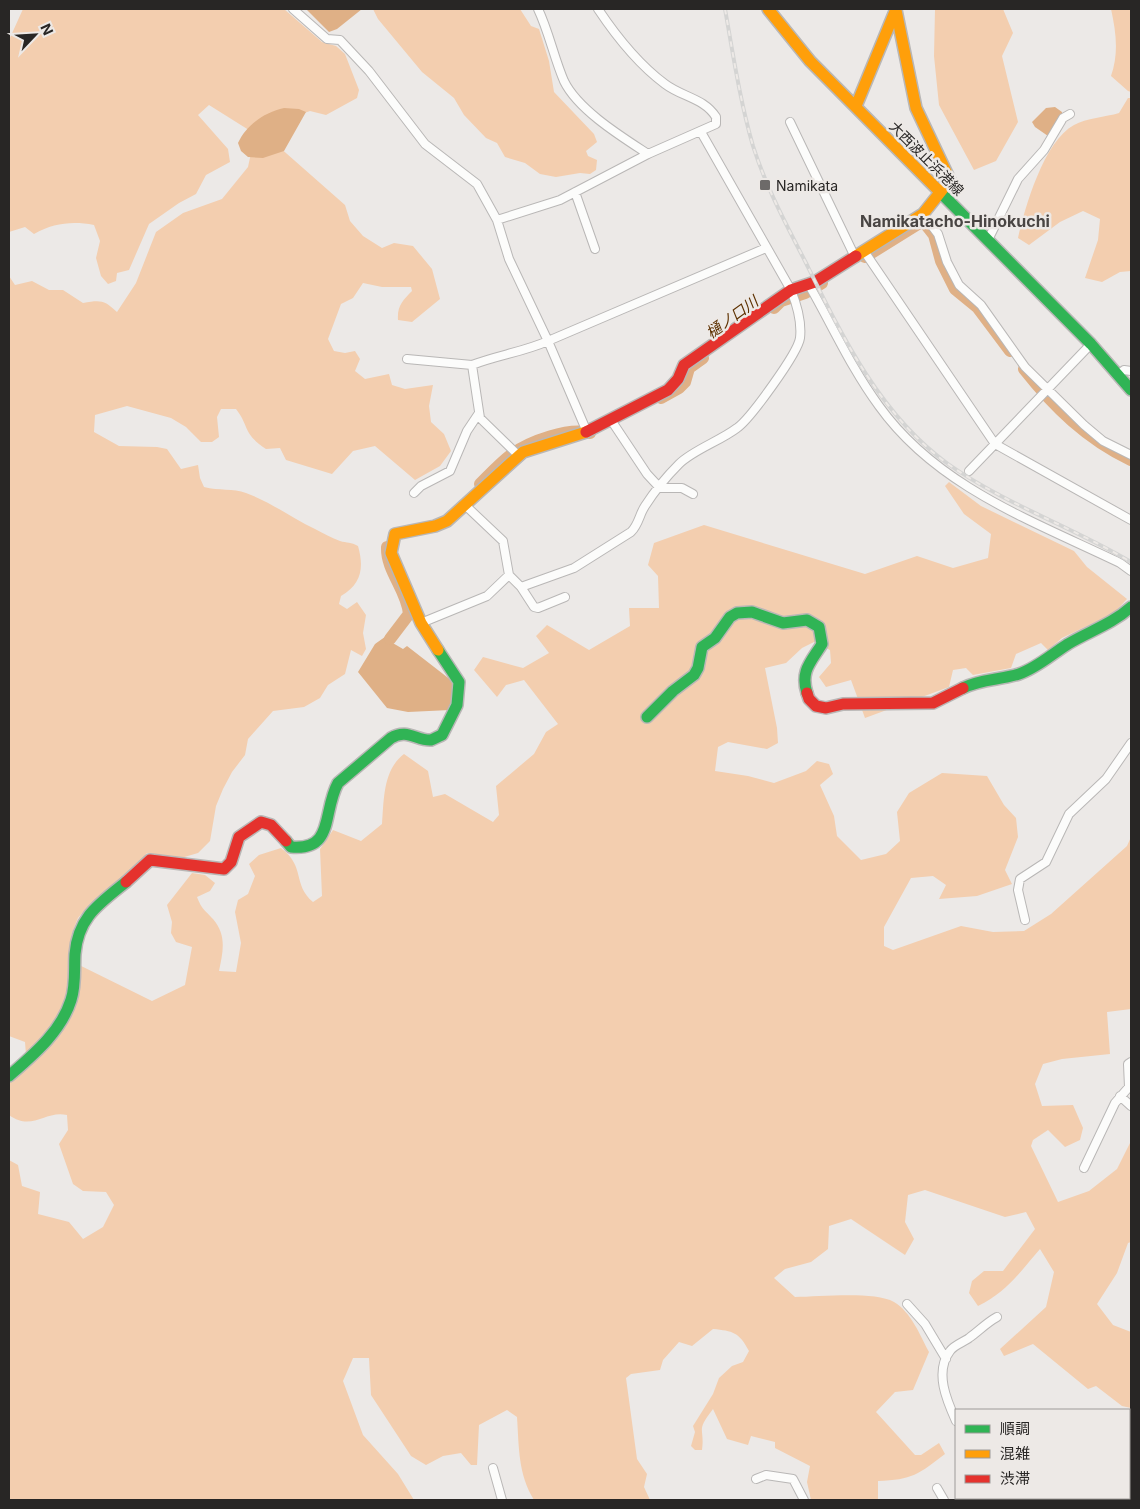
<svg xmlns="http://www.w3.org/2000/svg" width="1140" height="1509" viewBox="0 0 1140 1509" font-family="Inter,'Noto Sans JP',sans-serif">
<style>
.green{fill:#f3ceaf}
.water{fill:#dfb086}
.lines{fill:none;stroke-linecap:round;stroke-linejoin:round}
.river{stroke:#dfb086;stroke-width:12}
.street-casing{stroke:#b9b7b6;stroke-width:10}
.fast-casing{stroke:#b9b7b6;stroke-width:14}
.slow-casing{stroke:#b9b7b6;stroke-width:14}
.jam-casing{stroke:#b9b7b6;stroke-width:14}
.street{stroke:#fcfcfb;stroke-width:8}
.fast{stroke:#30b455;stroke-width:11}
.slow{stroke:#ff9f0a;stroke-width:11}
.jam{stroke:#e5322d;stroke-width:11}
.rail-casing{stroke:#d4d4d3;stroke-width:4}
.rail{stroke:#ede9e6;stroke-width:2;stroke-dasharray:5.5;stroke-linecap:butt}
.poi-dot{fill:#6d6a69;stroke:#ede9e6;stroke-width:2}
.labels{text-anchor:middle;dominant-baseline:central;stroke-width:5;stroke-linejoin:round;paint-order:stroke}
.street-label{font-size:14px;fill:#282625;stroke:#ede9e6}
.poi-label{font-size:14px;fill:#282625;stroke:#ede9e6;text-anchor:start}
.water-label{font-size:15px;font-style:italic;fill:#5d3101;stroke:#ede9e6}
.quarter-label{font-size:16px;font-weight:bold;fill:#494543;stroke:#ede9e6}
</style>
<rect width="100%" height="100%" fill="#ece9e7"/>
<path class="green" d="M23,9H284L322,42L336,46L345,54L359,90L357,98L326,115L310,111L252,132L209,105L198,115L228,149L230,162L206,175L196,194L179,203L149,224L129,270L117,273L116,281L108,284L101,276L96,258L100,241L94,225C72,221 54,223 34,234L25,227L9,232V40Z
M373,9H520L531,26L539,29L549,61L554,92L594,134L597,142L586,151L588,156L597,160L596,170L590,174L580,173L556,177L540,174L525,163L505,157L497,143L486,138L464,115L454,98L422,72L378,19Z
M935,9H1003L1013,33L1002,56L1018,122L996,161L974,170L939,105L934,56Z
M1111,9H1131V92L1128,91L1111,76C1119,53 1116,32 1111,9Z
M1128,98H1131V271L1120,272L1102,282L1085,278L1098,240L1100,219L1083,211L1060,222L1029,245L1018,238C1025,207 1044,141 1074,125C1086,118 1106,117 1119,113Z
M278,146L345,205L350,221L363,236L382,248L394,243L413,246L432,269L440,299L412,322L398,320C397,306 403,300 412,291L411,287H382L363,283L353,298L341,304L328,339L334,351L345,353L355,351L360,359L355,371L365,379L389,374L392,385L405,389L433,385L429,406L431,422L444,434L451,451L440,466L415,480L375,446L353,451L332,474L286,460L280,448L266,449C242,433 250,427 236,409H221L217,417L219,437L212,442H201L186,427L171,418L127,406L95,415L94,432L119,446L157,447L167,449L181,469L198,465L200,478L204,487C219,491 233,488 246,493C271,502 292,518 315,529C323,533 332,538 340,541C347,543 351,542 358,546C364,567 362,584 341,596L339,604L347,609L357,602L366,615L363,633L366,649L362,656L351,650L345,674L328,685L320,698L304,707L273,711L248,739L245,755L232,772L223,789L216,806L210,841L198,853L181,858L147,853L136,867L90,904L78,918L72,933L69,960L152,1001L185,985L192,947L176,942L171,933L172,922L167,905L192,873L205,875L215,883L210,891L197,897C202,910 205,910 213,919C227,935 223,952 219,971L236,972L241,943L235,912L238,900L248,894L255,876L249,864L259,855L281,848C306,867 292,884 313,902L322,896L320,849L333,830L361,841L382,824C384,799 383,770 404,754L428,771L433,797L445,794L493,822L499,815L496,786L534,754L546,732L558,724L524,680L506,685L497,697L474,670L483,657L523,668L549,653L536,636L547,625L589,650L630,626L629,608H659L658,576L648,565L654,543L704,525L865,574L917,556L953,568L988,558L991,534L964,514L945,486L949,482L981,506L1074,551L1087,567L1127,599L1114,613L1062,638L1048,650L1041,643L1016,654L1011,668L973,675L966,668L953,670L949,687L865,718L851,680L826,687L819,677L831,663L830,650L814,642L802,648L786,663L765,668L777,728L778,743L767,749L728,742L718,747L715,771L748,776L774,783L806,771L817,761L829,764L833,774L820,785L834,816L837,836L861,860L886,854L900,841L897,812L909,793L942,773L987,776L1004,805L1016,818L1018,837L1005,870L1012,884L977,896L939,899L946,885L933,876L911,878L884,927V946L893,950L961,926L993,932L1024,931L1051,914L1127,846L1131,837V1009L1107,1012L1110,1054L1062,1059L1043,1064L1035,1084L1042,1106L1073,1105L1083,1128L1080,1140L1065,1147L1048,1130L1033,1140L1031,1146L1058,1202L1089,1191L1117,1169L1131,1141V1242L1128,1243L1117,1273L1097,1304L1113,1325L1131,1332V1408L1122,1406L1096,1386L1088,1389L1033,1344L1004,1356L1000,1349L1046,1307L1054,1272L1040,1249C1020,1272 1007,1292 978,1306L969,1293L972,1281L984,1271H1003L1035,1229L1026,1212L1005,1217L925,1190L908,1195L905,1222L914,1239L905,1255L851,1219L829,1226L828,1249L811,1262L785,1269L774,1278L795,1297C820,1297 874,1291 894,1302C911,1312 920,1335 929,1352L913,1390L895,1392L876,1412L915,1455H921L939,1443L945,1454C919,1474 912,1480 878,1481V1500H811L807,1482L810,1466L775,1448V1442L751,1436L748,1445L727,1439L713,1409C695,1432 705,1427 702,1450H695L691,1446L695,1432L693,1426L713,1394L719,1378L732,1366L743,1362L749,1351C739,1332 733,1331 713,1329L692,1346L679,1342L663,1360L660,1370L631,1374L626,1378L637,1459L647,1474L644,1487L650,1500H534C518,1474 519,1447 517,1417L507,1410L479,1425L477,1465H471L461,1453L443,1456L426,1465L411,1456L371,1395L369,1358H353L343,1381L363,1435L398,1474L414,1500H9V1160L18,1165L22,1186L40,1192L38,1214L69,1222L83,1239L103,1227L114,1205L106,1192L83,1191L73,1184L59,1144L68,1130L67,1115C45,1110 32,1132 9,1115V1083L27,1067L25,1042L9,1036V276L15,285L32,281L49,290H63L83,303C101,300 104,300 117,312L136,283L156,232L183,213L222,199L248,167L251,153Z"/>
<path class="water" d="M306,9H362L337,29L329,32Z
M1055,107L1062,112V117L1048,136L1035,127L1032,122L1046,108Z
M284,108L299,109L306,112L284,151L263,158L248,157L241,151L238,143C246,125 265,112 284,108Z
M389,634L394,639L391,642L403,649L407,646L456,684L450,710L408,712L387,708L358,672L375,644Z"/>
<g class="lines">
<path class="river" d="M865,257L923,221L934,235L941,261L955,289L977,307L1010,351
M774,308L781,301L805,293L822,283
M1024,369C1054,407 1087,439 1131,460
M661,398L679,388L685,382L689,368L703,358
M480,484C490,474 500,463 512,454C530,441 569,427 590,433
M387,547C386,571 407,590 409,614L390,639"/>
<defs>
<path id="street" d="M293,9L327,39L340,40L369,71L425,144L477,184L497,220L509,259L548,341C523,352 498,355 472,365L480,418L519,456
M538,9C549,32 554,58 564,81C578,110 622,137 648,154
M790,122L855,257
M575,192L595,249
M923,214L938,234L947,262L959,285L981,305L1025,367L1084,425L1103,441L1131,455
M497,220L560,200L648,154L716,124V117C704,98 682,97 665,84C638,64 616,36 598,9
M988,240L1018,179L1044,150L1063,118L1070,114
M864,251L995,444L1131,520
M809,285C832,325 851,368 879,406C937,487 1033,521 1120,563L1131,571
M407,359L472,365
M1119,374L1124,370L1131,371
M611,420L647,474L660,488H682L693,494
M587,432L548,341L766,248
M969,471L1091,344
M414,493L421,486L450,471L467,431L479,413
M465,505L503,541L509,575L521,587L574,568L631,532C639,524 639,515 645,506C654,492 667,476 679,464C693,450 720,441 737,428C750,419 798,353 800,338C802,321 797,305 791,290L701,132
M521,587L534,607L538,608L565,597
M421,623L487,596L509,575
M1025,920L1018,890L1020,879L1046,862L1069,814L1106,779L1131,743
M1120,1096L1131,1106
M1084,1168L1115,1103L1129,1087L1128,1064L1131,1062
M907,1304L925,1324L946,1359
M956,1421C947,1401 934,1372 950,1351C954,1345 964,1342 969,1338C979,1331 986,1323 997,1317
M493,1468L502,1500
M756,1479L766,1475L793,1479L804,1500
M937,1488L944,1500
M1117,1498L1121,1500
M990,1500L992,1498
M1030,1500L1034,1498"/>
<path id="fast" d="M940,192L1091,344L1131,390
M963,688C981,679 1000,680 1019,674C1037,668 1052,654 1068,644C1090,631 1112,624 1131,607
M647,717L673,691L694,675L698,668L702,647L715,638L730,617L737,613L752,612L783,623L807,620L819,627L822,644C811,662 800,671 807,693
M286,841L291,847C335,851 322,812 338,783L391,738C407,728 417,741 431,740C434,739 439,736 442,735L457,705L459,682L438,650
M9,1076C33,1055 61,1032 71,1000C76,985 74,969 75,954C78,917 99,904 126,882"/>
<path id="slow" d="M768,9L810,61L940,192
M856,106L896,9
M856,256L923,214L950,180L916,108L896,10
M438,650L421,623L391,553L395,534L435,526L447,521L523,452L586,432"/>
<path id="jam" d="M586,432L668,390L678,379L684,365L791,290L815,282L856,256
M807,693L809,699L816,706L826,708L843,704L933,703L963,688
M126,882L150,860L224,869L231,862L239,837L261,822L271,825L286,841"/>
</defs>
<use href="#street" class="street-casing"/>
<use href="#fast" class="fast-casing"/>
<use href="#slow" class="slow-casing"/>
<use href="#jam" class="jam-casing"/>
<use href="#street" class="street"/>
<use href="#fast" class="fast"/>
<use href="#slow" class="slow"/>
<use href="#jam" class="jam"/>
<defs>
<path id="rail" d="M725,9C733,54 740,101 753,146C766,187 786,224 806,263C842,336 880,415 948,464C1005,504 1072,527 1131,562"/>
</defs>
<use href="#rail" class="rail-casing"/>
<use href="#rail" class="rail"/>
</g>
<rect class="poi-dot" x="759" y="179" width="12" height="12" rx="2.5"/>
<g class="labels">
<g class="street-label">
<text transform="translate(927 158) rotate(45)">大西波止浜港線</text>
</g>
<g class="poi-label">
<text x="776" y="185">Namikata</text>
</g>
<g class="water-label">
<text transform="translate(732 317) rotate(-36)">樋ノ口川</text>
</g>
<g class="quarter-label">
<text x="955" y="221">Namikatacho-Hinokuchi</text>
</g>
</g>
<rect width="1140" height="1509" fill="none" stroke="#282625" stroke-width="20"/>
<rect x="955" y="1409" width="175" height="90" fill="#ede9e6" stroke="#9e9b99"/>
<rect x="965" y="1425" width="25" height="8" fill="#30b455" stroke="#9e9b99"/>
<text x="1000" y="1434" font-size="15" fill="#282625">順調</text>
<rect x="965" y="1450" width="25" height="8" fill="#ff9f0a" stroke="#9e9b99"/>
<text x="1000" y="1459" font-size="15" fill="#282625">混雑</text>
<rect x="965" y="1475" width="25" height="8" fill="#e5322d" stroke="#9e9b99"/>
<text x="1000" y="1484" font-size="15" fill="#282625">渋滞</text>
<g transform="translate(35 35) rotate(65)" stroke="#ede9e6" stroke-width="4" paint-order="stroke">
<path d="M0-4L9 19L0 12L-9 19Z" fill="#282625"/>
<text y="-8" font-size="14" font-weight="bold" text-anchor="middle" fill="#282625">N</text>
</g>
</svg>
